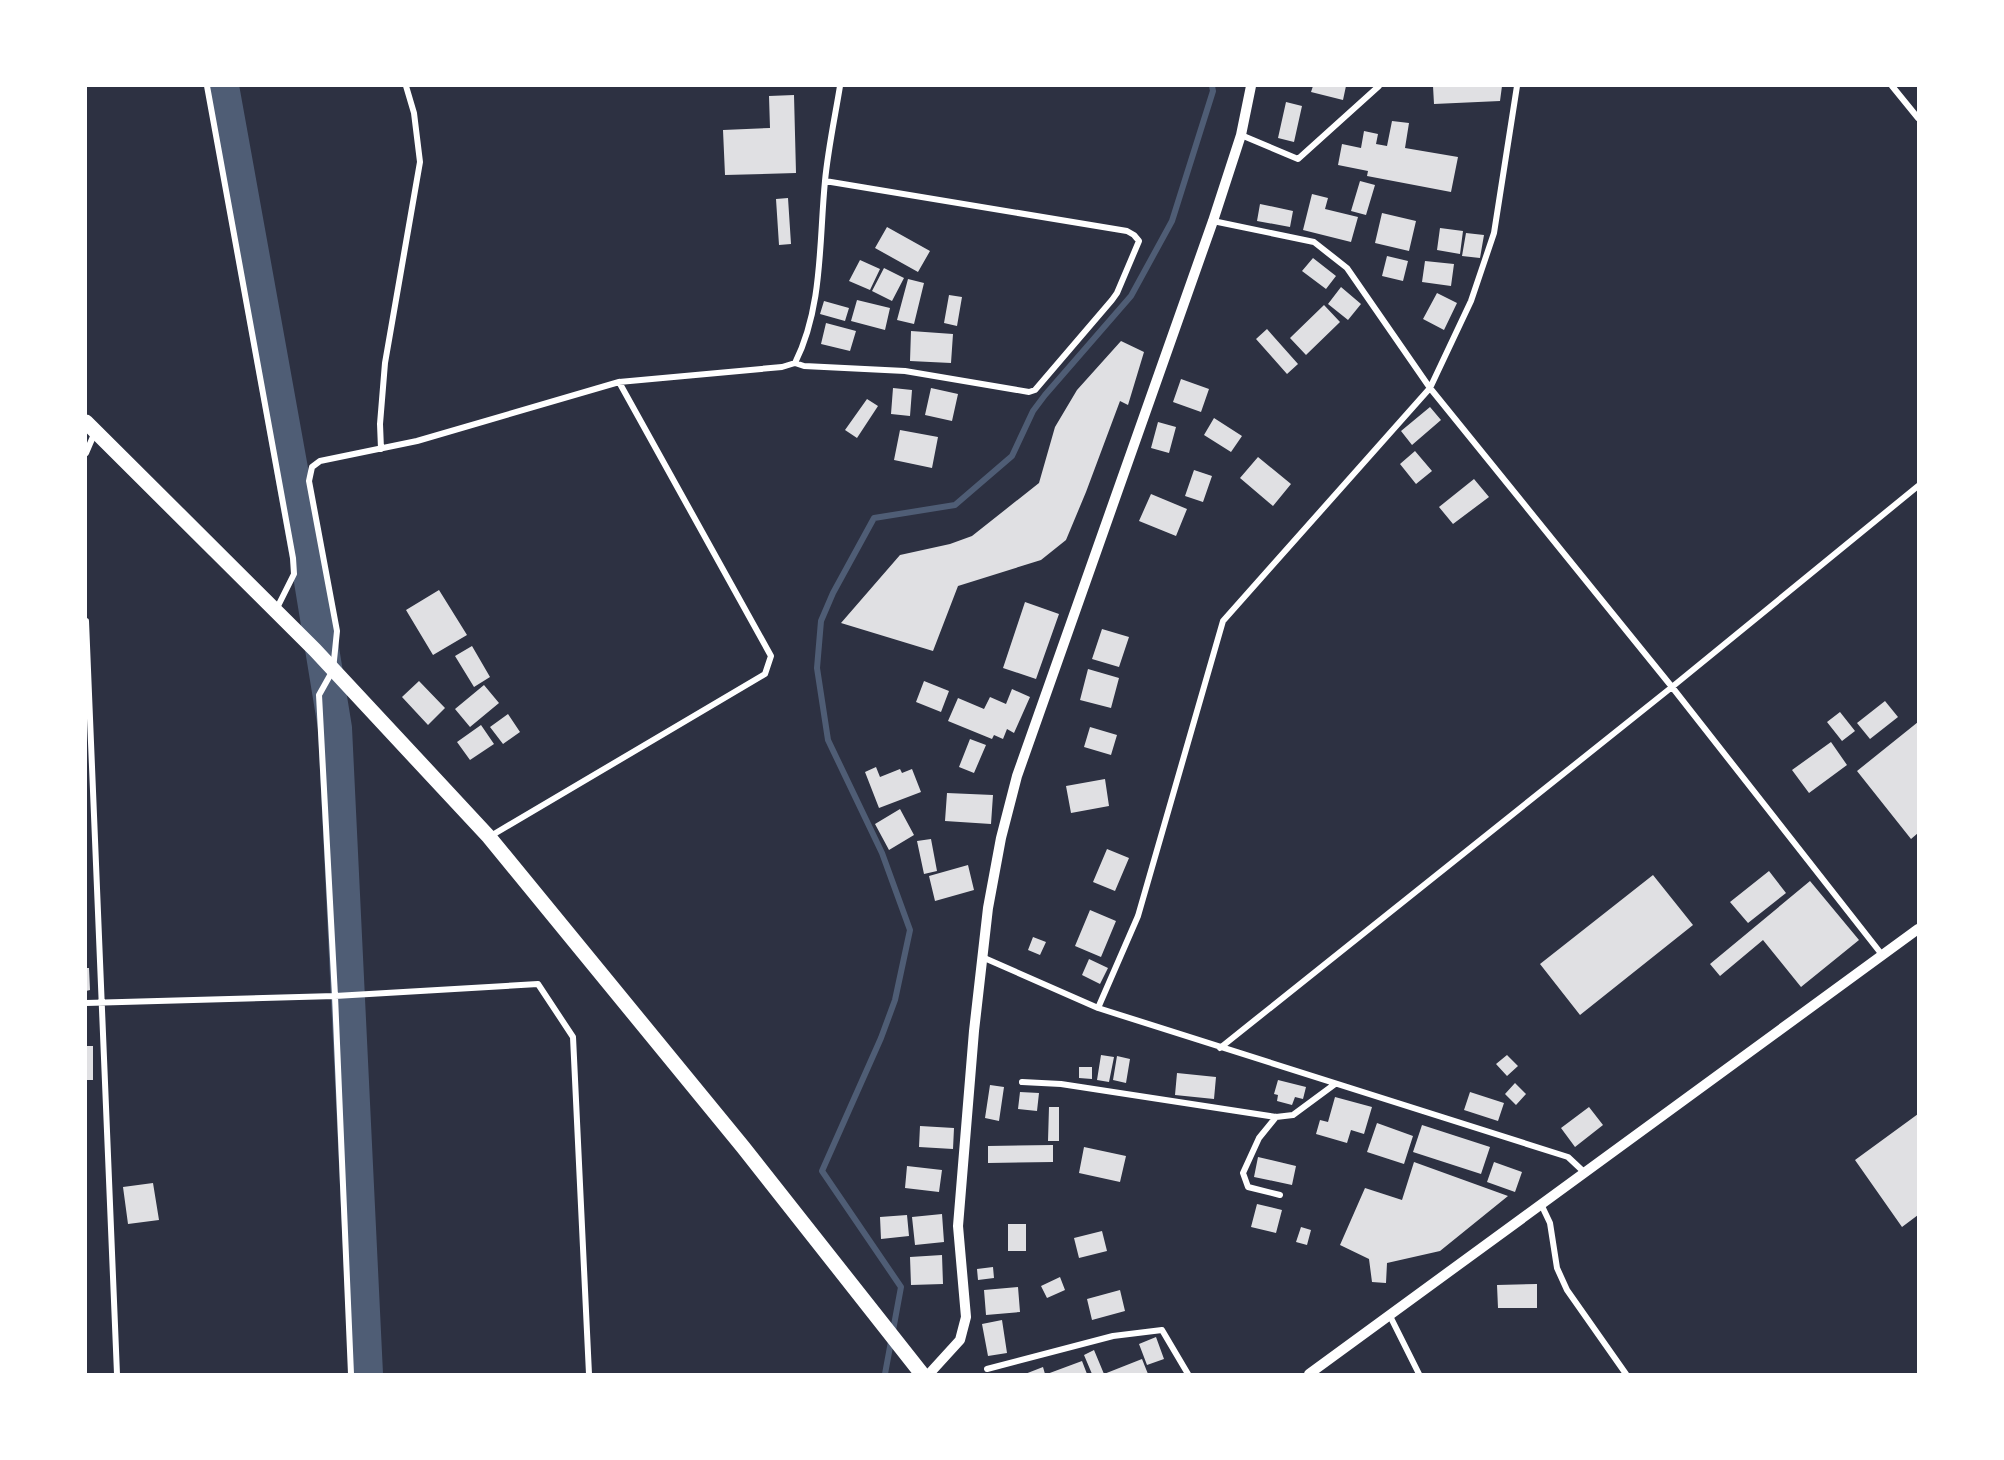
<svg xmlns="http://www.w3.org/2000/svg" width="2004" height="1460" viewBox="0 0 2004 1460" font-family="Arial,sans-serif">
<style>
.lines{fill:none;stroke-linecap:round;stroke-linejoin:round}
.stream{stroke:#4f5d75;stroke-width:6}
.river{stroke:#4f5d75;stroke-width:34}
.building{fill:#e0e0e3}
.minor{stroke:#fff;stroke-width:6}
.tertiary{stroke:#fff;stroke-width:10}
.primary{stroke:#fff;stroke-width:15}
</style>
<rect width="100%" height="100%" fill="#2d3142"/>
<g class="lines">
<path class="stream" d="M885,1374L901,1287L822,1171L881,1038L895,1000L910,930L882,853L828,740L817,668L821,621L833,593L874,518L955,505L1012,456L1033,411L1045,395L1131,296L1172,221L1213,91L1212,86"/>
<path class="river" d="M222,86L309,569L335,728L366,1374"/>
</g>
<path class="building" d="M1313,86H1346L1343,100L1311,92Z
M1433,86H1502L1500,101L1434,104Z
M794,95L796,173L725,175L723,130L770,128L769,96Z
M1286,102L1302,106L1294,142L1278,138Z
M1392,121L1409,123L1405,148L1458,157L1451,192L1367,176L1368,171L1338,165L1342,144L1361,148L1364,131L1378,134L1376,144L1387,146Z
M1360,181L1375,185L1366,215L1351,211Z
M1312,194L1328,198L1325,209L1358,217L1351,242L1303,230Z
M788,198L791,244L779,245L776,199Z
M1260,204L1293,211L1290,227L1257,221Z
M1382,213L1416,221L1409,251L1375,243Z
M887,227L930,251L918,272L875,248Z
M1440,228L1463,231L1460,254L1437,250Z
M1466,233L1484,235L1480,258L1462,256Z
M1387,256L1408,261L1403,281L1382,276Z
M1313,258L1336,276L1326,289L1302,271Z
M860,260L880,269L870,290L849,281Z
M1425,261L1454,264L1451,286L1422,282Z
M884,268L904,278L892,301L872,291Z
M908,279L924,283L914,324L897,320Z
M1341,287L1361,304L1348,320L1328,304Z
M1437,293L1457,303L1444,330L1423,319Z
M949,295L962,297L957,326L944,323Z
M857,300L890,308L885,330L851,321Z
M824,301L849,308L845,321L820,314Z
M1324,305L1340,322L1306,355L1290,338Z
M826,323L856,331L850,351L821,344Z
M1267,329L1298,364L1287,374L1256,339Z
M911,331L953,334L951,363L910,361Z
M1121,341L1144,352L1128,405L1120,401L1086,492L1066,540L1041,560L958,586L933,651L841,623L900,555L950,544L972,536L1039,483L1055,427L1077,390Z
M1181,379L1209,389L1201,412L1173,402Z
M893,388L912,390L910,416L891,414Z
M931,388L958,394L952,421L925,415Z
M867,399L878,406L857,438L845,430Z
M1430,407L1441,420L1412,445L1401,431Z
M1214,418L1242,436L1231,452L1204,435Z
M1158,422L1176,427L1169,453L1151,448Z
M900,430L938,437L932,468L894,460Z
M1415,451L1432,471L1416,484L1400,464Z
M1258,457L1291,484L1273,506L1240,478Z
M1194,470L1212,476L1203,502L1185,496Z
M1474,479L1489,497L1453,524L1439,507Z
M1151,494L1187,509L1176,536L1139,521Z
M439,590L467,635L433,655L406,610Z
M1025,602L1059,614L1036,679L1003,668Z
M1102,629L1129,637L1119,667L1092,659Z
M472,646L490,677L474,687L455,656Z
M1088,669L1119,678L1111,708L1080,700Z
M419,681L445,708L428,725L402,697Z
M924,681L949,691L941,712L916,702Z
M484,685L499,703L470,727L455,709Z
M1012,689L1030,697L1014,733L1007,729L1003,739L994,735L992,739L948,721L958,698L984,709L990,697L1006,704Z
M1885,701L1898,717L1870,739L1857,723Z
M1840,712L1855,731L1842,741L1827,722Z
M508,714L520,732L503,744L490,727Z
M1918,722V833L1911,839L1857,771Z
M481,725L494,744L470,760L457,742Z
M1090,727L1117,735L1111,755L1084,747Z
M970,739L986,745L974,773L959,767Z
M1831,742L1847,765L1809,793L1792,770Z
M876,767L880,777L900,769L902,773L912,769L921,792L879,808L865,772Z
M1105,779L1109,806L1071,813L1066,786Z
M947,793L993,795L991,824L945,821Z
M900,809L914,835L889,850L875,824Z
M931,839L937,871L924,874L917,841Z
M1107,849L1129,858L1115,891L1093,882Z
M968,865L974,890L935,901L929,876Z
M1769,871L1786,893L1748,923L1730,902Z
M1653,875L1693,925L1580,1015L1540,964Z
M1810,881L1859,940L1801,987L1763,940L1720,976L1710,964Z
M1090,910L1116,921L1101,957L1075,946Z
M1033,937L1046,942L1040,955L1028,950Z
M1089,959L1108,968L1100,984L1082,975Z
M86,968H89L90,990L86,991Z
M86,1046H93V1080H86Z
M1101,1055L1114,1057L1109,1082L1097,1080Z
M1507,1055L1518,1066L1507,1076L1496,1064Z
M1117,1056L1130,1059L1126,1083L1113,1080Z
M1079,1067H1092V1079L1079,1078Z
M1177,1073L1216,1077L1214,1099L1175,1095Z
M1278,1080L1306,1087L1303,1099L1295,1097L1292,1105L1277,1101L1278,1095L1274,1094Z
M1515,1083L1526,1094L1516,1105L1505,1094Z
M990,1085L1004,1087L999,1121L985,1118Z
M1020,1092L1039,1093L1037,1111L1018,1109Z
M1470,1092L1504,1103L1498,1121L1464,1110Z
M1335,1097L1372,1107L1364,1134L1351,1130L1347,1143L1316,1134L1320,1120L1328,1122Z
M1049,1107H1059V1141H1048Z
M1589,1107L1603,1125L1575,1147L1561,1128Z
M1918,1114V1215L1902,1227L1855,1160Z
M1377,1123L1413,1136L1404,1164L1367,1152Z
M1422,1125L1490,1147L1481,1174L1413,1152Z
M920,1126L954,1128L953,1149L919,1147Z
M1053,1145V1162L988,1163V1146Z
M1084,1147L1126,1156L1120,1182L1079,1173Z
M1258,1157L1296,1166L1292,1185L1254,1177Z
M1414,1162L1508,1196L1440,1251L1387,1263L1386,1283L1372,1282L1369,1259L1340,1245L1365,1188L1402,1200Z
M1494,1162L1522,1172L1515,1192L1487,1182Z
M907,1166L942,1170L939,1192L905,1188Z
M153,1183L159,1220L128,1224L123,1187Z
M1257,1204L1282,1210L1276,1233L1251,1227Z
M942,1214L944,1242L915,1245L912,1217Z
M907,1215L909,1236L881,1239L880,1217Z
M1008,1224H1026V1251H1008Z
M1301,1227L1311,1230L1307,1245L1296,1242Z
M1102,1231L1107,1251L1079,1258L1074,1238Z
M942,1255L943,1284L911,1285L910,1257Z
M993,1267L994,1278L978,1280L977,1269Z
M1060,1277L1065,1290L1047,1298L1041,1286Z
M1537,1284V1308H1498L1497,1285Z
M1018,1287L1020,1312L986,1315L984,1290Z
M1120,1290L1125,1311L1092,1320L1087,1299Z
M1002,1320L1007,1353L988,1356L982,1324Z
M1156,1337L1164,1359L1147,1365L1139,1344Z
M1094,1350L1104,1374H1092L1084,1355Z
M1142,1359L1148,1374H1104Z
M1082,1361L1087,1374H1047Z
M1043,1367L1045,1374H1025Z"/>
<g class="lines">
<path class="minor" d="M207,86L293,558L294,574L276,610
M1892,86L1918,118
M1241,135L1298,159L1379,86
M1213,221L1314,242L1347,268L1430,388L1672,687L1883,956
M795,363C823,307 819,242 825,181C828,149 835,117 840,86
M381,449L380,424L385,363L420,162L414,113L406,86
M86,453L95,432
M86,621L117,1374
M489,837L765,674L771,656L619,382
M982,957L1098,1008L1568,1157L1584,1172
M86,1003L335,996L538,984L573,1037L589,1374
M1098,1008L1138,916L1223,621L1430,388L1471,301L1494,233L1517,86
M1220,1048L1672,687L1918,486
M1022,1082L1061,1084L1276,1117L1293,1115L1335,1084
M1276,1117L1259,1138L1243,1173L1248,1187L1280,1195
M1541,1204L1550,1223L1557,1268L1567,1290L1626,1374
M1390,1316L1419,1374
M987,1369L1113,1336L1162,1330L1188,1374
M351,1374L335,996L319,695L333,670L337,631L309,481L312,467L320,461L417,441L619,382L782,367L795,363L804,366L905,371L1029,392L1035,390L1112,300L1117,293L1139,241L1134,235L1127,231L825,181"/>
<path class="tertiary" d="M929,1374L960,1340L966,1317L958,1226L974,1031L988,908L1001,838L1017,776L1213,221L1241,135L1251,86
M1309,1374L1918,929"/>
<path class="primary" d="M86,422L315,650L489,837L743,1147L922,1374"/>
</g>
<rect width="2004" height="1460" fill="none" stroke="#ffffff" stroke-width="174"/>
</svg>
